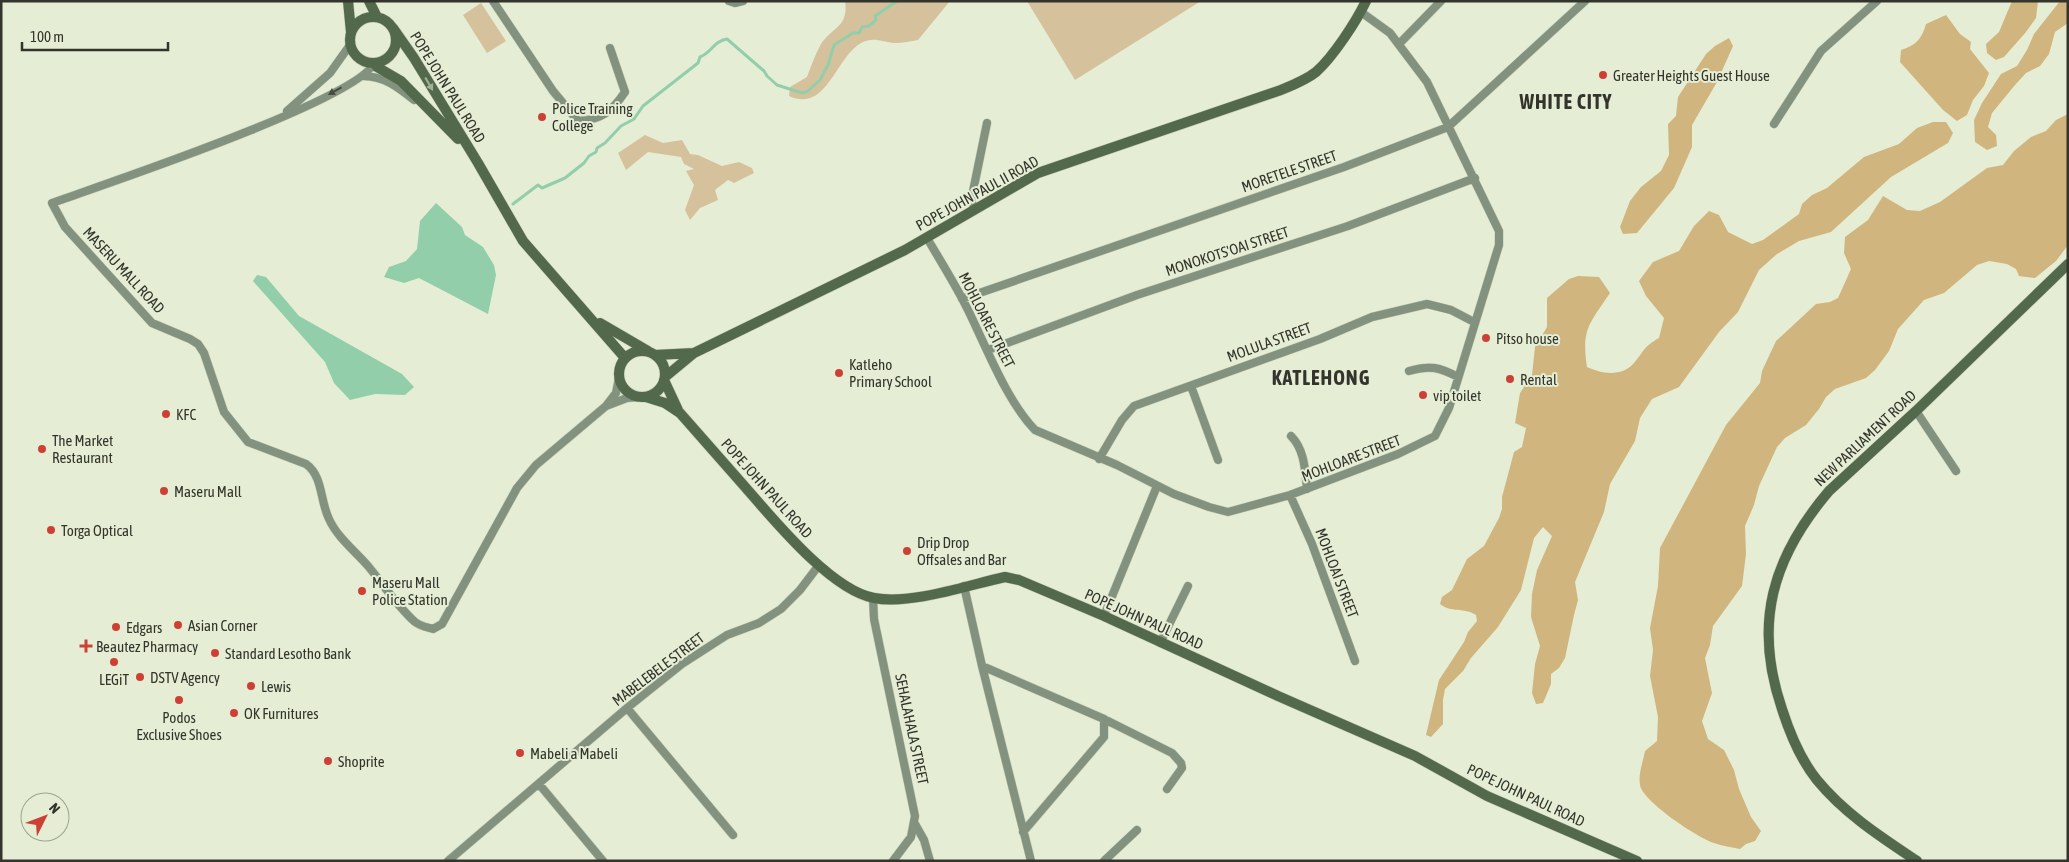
<svg xmlns="http://www.w3.org/2000/svg" width="2069" height="862" viewBox="0 0 2069 862" font-family="'Asap Condensed',sans-serif">
<style>
.green{fill:#d5c29c}
.forest{fill:#d1b57e}
.water{fill:#93ceab}
.lines{fill:none;stroke-linecap:round;stroke-linejoin:round}
.stream{stroke:#93ceab;stroke-width:3}
.street-casing{stroke:#c1c8b3;stroke-width:9}
.secondary-casing{stroke:#c1c8b3;stroke-width:11}
.street{stroke:#82927e;stroke-width:8}
.secondary{stroke:#52694b;stroke-width:10}
.oneway{fill:#a3b297}
.oneway2{fill:#474c40}
.poi-dot{fill:#cd4035;stroke:#e5edd5;stroke-width:2}
.labels{text-anchor:middle;dominant-baseline:central;stroke-width:4;stroke-linejoin:round;paint-order:stroke}
.poi-label{font-size:15px;fill:#33352c;stroke:#e5edd5;text-anchor:start}
.street-label{font-size:15px;fill:#33352c;stroke:#e5edd5}
.district-label{font-size:20px;font-weight:bold;letter-spacing:1px;fill:#33352c;stroke:#e5edd5}
</style>
<rect width="100%" height="100%" fill="#e5edd5"/>
<path class="green" d="M845,1H950L918,40C911,41 902,43 895,43C882,42 874,36 861,43C835,58 827,113 789,96L790,87L807,77C811,66 815,55 821,44C832,27 849,27 845,1Z
M1027,1H1201L1075,80Z
M481,3L506,41L487,53L463,15Z
M645,135L663,143L682,140L690,154L698,155L722,166L739,162L752,168L754,173L734,183L728,180L715,190L718,200L700,208L690,220L685,210L694,185L686,171L694,169L684,164L681,157L648,152L626,170L618,153Z"/>
<path class="forest" d="M2012,1H2038L2036,18L2026,32L2004,57L1996,60L1987,53L1986,44L1999,32Z
M2060,1H2068V23L2055,32L2049,54L2040,66L2026,73L2015,85L1992,113L1988,127L1996,135L1997,146L1987,150L1975,142L1974,120L1982,103L2001,74L2017,66L2027,50L2034,34Z
M1946,15L1960,34L1971,42L1970,49L1989,73L1984,86L1973,100L1967,115L1957,121L1943,110L1900,62L1901,50C1915,46 1922,39 1926,24Z
M1729,38L1733,46L1717,82L1692,125V147L1674,188L1637,233L1623,234L1620,227L1630,201L1641,187L1661,171L1669,155L1668,124L1676,116L1678,97L1706,54L1715,46Z
M2068,114V245L2056,261L2035,278L2019,276L2016,269L2007,264L1989,261L1977,265L1944,293L1924,300L1898,329L1889,351L1875,370L1866,378L1835,389L1826,397L1819,409L1806,425L1785,438L1777,447L1759,486L1754,505L1745,526L1746,554L1742,586L1713,626L1710,645L1705,658L1712,693L1702,721L1708,739L1724,750L1734,770L1739,789L1751,817L1761,831L1755,841L1746,844L1740,849C1732,847 1722,846 1714,843C1698,838 1642,801 1640,785C1638,774 1643,762 1645,751L1657,741L1658,717L1650,676L1653,650L1650,628L1658,586L1660,548L1726,425L1760,383L1762,371L1776,341L1816,304L1830,302L1838,298L1851,269L1844,253L1845,237L1868,220L1883,196L1907,210L1920,211L1940,202L1987,168L2003,165L2014,151L2031,137L2046,131L2056,120Z
M1933,122H1946L1953,133L1948,143L1891,177L1831,232L1799,241L1777,254L1759,270L1738,312L1719,332L1679,387L1652,399L1640,418L1635,441L1610,484L1604,512L1575,582L1578,600L1574,615L1565,658L1559,668L1551,674V684L1543,703L1536,704L1532,693L1535,664L1540,646L1531,617L1532,594L1537,570L1552,536L1543,527L1534,538L1521,590L1498,627L1471,658L1463,671L1445,689L1443,700V724L1431,737L1426,735L1439,680L1464,642L1468,632L1477,621L1476,615C1464,607 1451,613 1440,604L1442,597L1452,590L1467,559L1484,546L1499,518L1502,509V497L1514,452L1522,447L1526,428L1515,423L1520,393L1532,375L1535,347L1547,327V298L1569,279L1578,276L1599,277L1610,293C1590,323 1581,329 1587,367C1602,374 1622,377 1634,363C1645,350 1643,347 1659,338L1664,318L1646,296L1639,281L1653,262L1679,251L1694,226L1709,211L1719,215L1728,232L1752,244L1763,240L1799,214L1802,204L1812,195L1827,188L1864,157L1899,144L1917,128Z"/>
<path class="water" d="M436,203L462,227L465,235L483,247L494,265L496,275L488,314L419,278L404,283L384,277L389,267L406,261L417,249L420,221Z
M257,275L266,277L299,316L402,374L414,387L405,395L375,394L350,400L334,383L325,362L253,281Z"/>
<g class="lines">
<path class="stream" d="M513,204L538,185L542,188L565,178L584,163L589,156L596,152L597,148L605,143L621,126L634,119L643,106L698,63L700,57C711,53 714,41 727,39L764,71L767,76L777,85L802,93L808,91L820,80L828,65L834,45L853,33H859L862,27L869,26L876,20L875,16L897,1"/>
<defs>
<path id="street" d="M493,1L553,91L578,121C602,120 612,111 625,92L610,48
M729,1L735,3L743,1
M1399,44L1441,1
M374,63C358,100 102,185 52,203L65,227L152,323L190,339L198,344L204,353L224,412L248,442L306,464C323,476 320,501 329,519C337,537 355,551 368,566C383,584 397,606 415,622C420,626 426,627 433,629L442,624L517,488L536,465L606,406L616,393L619,378
M363,76C384,76 398,87 414,100
M287,111L330,73L350,45
M1774,124L1821,51L1877,1
M975,209L971,201L987,123
M927,238C941,262 957,287 969,312C987,349 1007,401 1035,430L1117,465L1174,494L1209,507L1228,512L1290,495L1398,454L1435,436L1449,408L1499,245V231L1427,82L1390,33L1361,12
M962,299L1344,167L1448,127L1585,1
M988,350L1137,295L1348,226L1475,178
M1409,371C1430,365 1439,367 1458,377
M1191,386L1218,460
M606,406L627,398L639,397
M1916,411L1956,471
M1291,436C1305,450 1305,471 1307,489
M1099,459L1122,420L1134,406L1320,339L1372,317L1427,304L1451,310L1474,322
M1290,495L1312,544L1355,661
M964,586L982,666L1031,861
M873,598L874,619L915,816L911,837L893,861
M1104,616L1157,486
M1160,643L1188,586
M982,666L1104,719L1172,753L1181,763L1182,768L1167,789
M627,708L733,835
M539,784L603,861
M915,824L924,840L930,861
M1023,832L1104,737V719
M448,861L627,708L682,664L727,635L759,623L781,609L800,590L819,565
M1104,861L1137,830"/>
<path id="secondary" d="M348,1L351,32
M369,1L377,17
M350 40a23 23 0 1 1 46 0a23 23 0 1 1-46 0Z
M393,28L414,58L478,163L523,241L625,358
M375,63L377,67L401,81L458,139
M600,323L648,351
M619 374a23 23 0 1 1 46 0a23 23 0 1 1-46 0Z
M655,355L694,353
M665,377L694,353L905,250L1038,173L1281,90C1293,85 1306,80 1316,72C1333,57 1356,22 1366,1
M664,380L678,410
M646,397L665,403L680,413C702,438 724,463 746,488C774,520 831,590 874,598C912,605 968,585 1005,577L1019,580L1104,616L1278,696L1415,756L1487,796L1637,861
M1917,861C1881,837 1845,814 1817,780C1800,759 1790,734 1782,709C1753,624 1772,558 1829,491L1916,411L2068,264"/>
</defs>
<use href="#street" class="street-casing"/>
<use href="#secondary" class="secondary-casing"/>
<use href="#street" class="street"/>
<use href="#secondary" class="secondary"/>
</g>
<defs><path id="oneway-solid" d="M-6-.8H1V-3.2L6.5 0L1 3.2V.8H-6Z" transform="scale(1.25)"/></defs>
<use class="oneway" href="#oneway-solid" transform="translate(429 84) rotate(60)"/>
<use class="oneway2" href="#oneway-solid" transform="translate(335 91) rotate(151)"/>
<g class="poi-dot">
<circle cx="1603" cy="75" r="5"/>
<circle cx="542" cy="117" r="5"/>
<circle cx="1486" cy="338" r="5"/>
<circle cx="839" cy="373" r="5"/>
<circle cx="1510" cy="379" r="5"/>
<circle cx="1423" cy="395" r="5"/>
<circle cx="166" cy="414" r="5"/>
<circle cx="42" cy="449" r="5"/>
<circle cx="164" cy="491" r="5"/>
<circle cx="51" cy="530" r="5"/>
<circle cx="907" cy="551" r="5"/>
<circle cx="362" cy="591" r="5"/>
<circle cx="178" cy="625" r="5"/>
<circle cx="116" cy="627" r="5"/>
<path d="M83.5 638.5h5v5h5v5h-5v5h-5v-5h-5v-5h5z"/>
<circle cx="215" cy="653" r="5"/>
<circle cx="114" cy="662" r="5"/>
<circle cx="140" cy="677" r="5"/>
<circle cx="251" cy="686" r="5"/>
<circle cx="179" cy="700" r="5"/>
<circle cx="234" cy="713" r="5"/>
<circle cx="520" cy="753" r="5"/>
<circle cx="328" cy="761" r="5"/>
</g>
<g class="labels">
<g class="poi-label">
<text x="1613" y="75">Greater Heights Guest House</text>
<text x="552" y="108">Police Training<tspan x="552" dy="17">College</tspan></text>
<text x="1496" y="338">Pitso house</text>
<text x="849" y="364">Katleho<tspan x="849" dy="17">Primary School</tspan></text>
<text x="1520" y="379">Rental</text>
<text x="1433" y="395">vip toilet</text>
<text x="176" y="414">KFC</text>
<text x="52" y="440">The Market<tspan x="52" dy="17">Restaurant</tspan></text>
<text x="174" y="491">Maseru Mall</text>
<text x="61" y="530">Torga Optical</text>
<text x="917" y="542">Drip Drop<tspan x="917" dy="17">Offsales and Bar</tspan></text>
<text x="372" y="582">Maseru Mall<tspan x="372" dy="17">Police Station</tspan></text>
<text x="188" y="625">Asian Corner</text>
<text x="126" y="627">Edgars</text>
<text x="96" y="646">Beautez Pharmacy</text>
<text x="225" y="653">Standard Lesotho Bank</text>
<text x="150" y="677">DSTV Agency</text>
<text x="114" y="679" text-anchor="middle">LEGiT</text>
<text x="261" y="686">Lewis</text>
<text x="244" y="713">OK Furnitures</text>
<text x="179" y="717" text-anchor="middle">Podos<tspan x="179" dy="17">Exclusive Shoes</tspan></text>
<text x="530" y="753">Mabeli a Mabeli</text>
<text x="338" y="761">Shoprite</text>
</g>
<g class="street-label">
<text transform="translate(448 87) rotate(58)">POPE JOHN PAUL ROAD</text>
<text transform="translate(1289 171) rotate(-19)">MORETELE STREET</text>
<text transform="translate(977 193) rotate(-29)">POPE JOHN PAUL II ROAD</text>
<text transform="translate(1227 251) rotate(-18)">MONOKOTS'OAI STREET</text>
<text transform="translate(124 270) rotate(47)">MASERU MALL ROAD</text>
<text transform="translate(987 320) rotate(63)">MOHLOARE STREET</text>
<text transform="translate(1269 342) rotate(-20)">MOLULA STREET</text>
<text transform="translate(1865 438) rotate(-43)">NEW PARLIAMENT ROAD</text>
<text transform="translate(1351 458) rotate(-21)">MOHLOARE STREET</text>
<text transform="translate(767 488) rotate(48)">POPE JOHN PAUL ROAD</text>
<text transform="translate(1337 573) rotate(69)">MOHLOAI STREET</text>
<text transform="translate(1144 619) rotate(24)">POPE JOHN PAUL ROAD</text>
<text transform="translate(658 669) rotate(-37)">MABELEBELE STREET</text>
<text transform="translate(912 729) rotate(78)">SEHALAHALA STREET</text>
<text transform="translate(1526 795) rotate(25)">POPE JOHN PAUL ROAD</text>
</g>
<g class="district-label">
<text x="1566" y="101">WHITE CITY</text>
<text x="1321" y="377">KATLEHONG</text>
</g>
</g>
<rect width="2069" height="862" fill="none" stroke="#33352c" stroke-width="5"/>
<g transform="translate(45 817) rotate(48)"><circle r="24" fill="#e5edd5" stroke="#9ea391"/>
<path d="M0-4L9 19L0 12L-9 19Z" fill="#cd4035"/>
<text y="-8" font-size="14" font-weight="bold" text-anchor="middle" fill="#33352c">N</text>
</g>
<path d="M22 42v8h146v-8" fill="none" stroke="#33352c" stroke-width="2.5"/>
<text x="30" y="42" font-size="15" fill="#33352c" stroke="#e5edd5" stroke-width="4" paint-order="stroke">100 m</text>
</svg>
